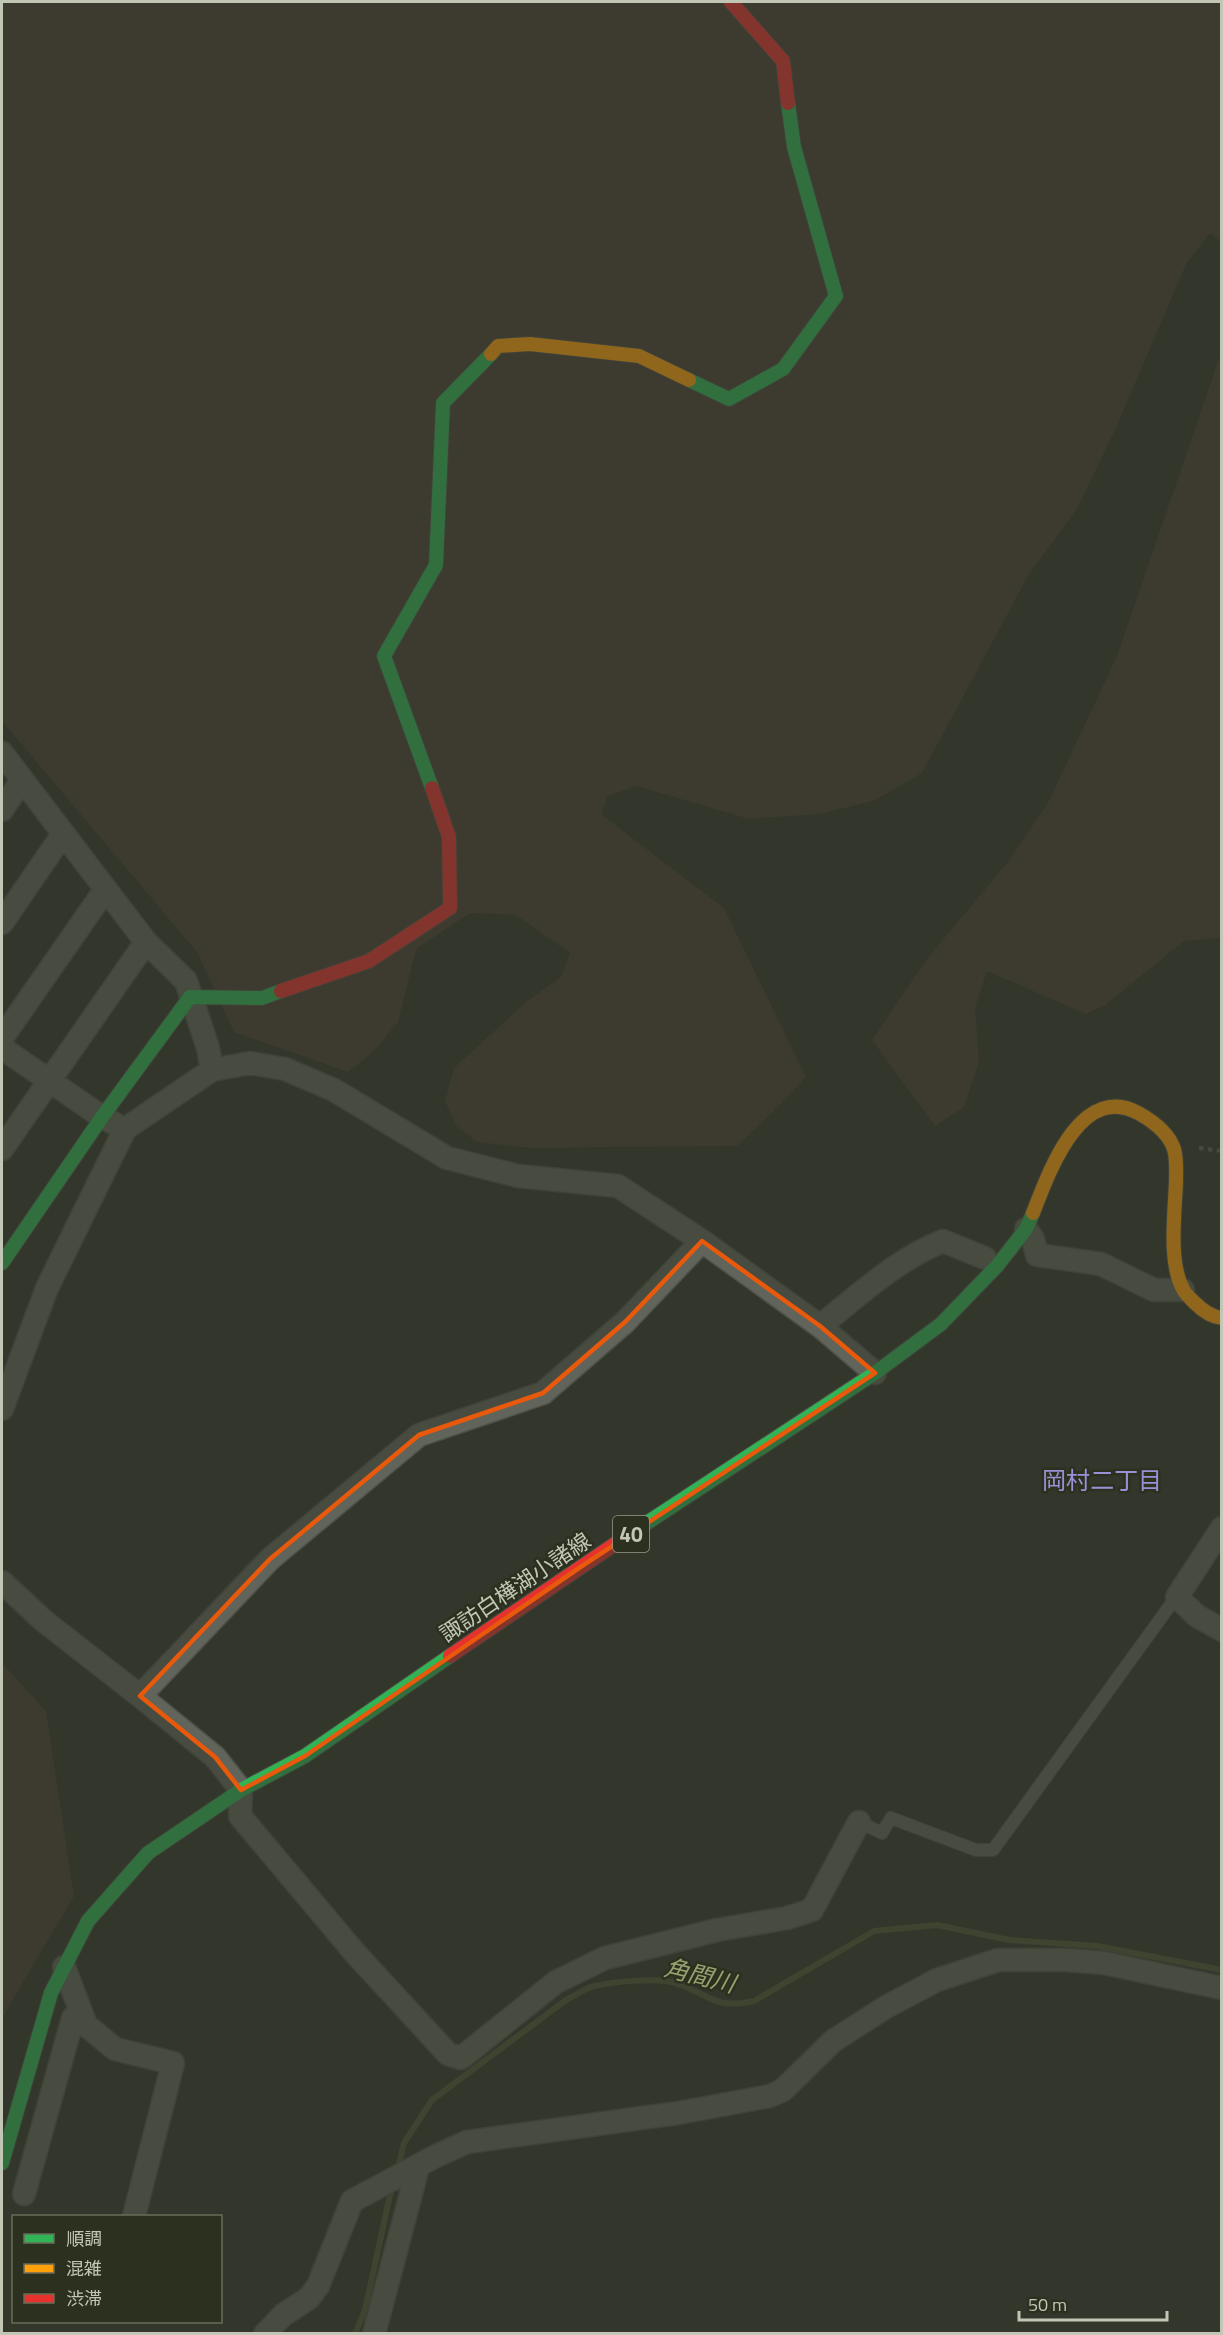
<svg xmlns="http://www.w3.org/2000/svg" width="1223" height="2335" viewBox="0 0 1223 2335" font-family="'Titillium Web','Noto Sans JP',sans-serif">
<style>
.green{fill:#494034}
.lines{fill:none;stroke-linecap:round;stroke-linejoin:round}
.stream{stroke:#4c5533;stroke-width:6}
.lane-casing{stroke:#4f5148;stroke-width:14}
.street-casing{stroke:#4f5148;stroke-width:25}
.fast-casing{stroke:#4f5148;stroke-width:16}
.slow-casing{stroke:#4f5148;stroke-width:16}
.jam-casing{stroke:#4f5148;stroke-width:16}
.path{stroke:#61635b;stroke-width:4;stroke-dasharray:4.5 4.5;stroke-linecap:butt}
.lane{stroke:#61645a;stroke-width:12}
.street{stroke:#61645a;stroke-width:22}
.fast{stroke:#30b455;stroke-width:14}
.slow{stroke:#ff9f0a;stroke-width:14}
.jam{stroke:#e5322d;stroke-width:14}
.marked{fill:none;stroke:#e8590c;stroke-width:4.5;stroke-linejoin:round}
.labels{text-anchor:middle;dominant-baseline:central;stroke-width:5;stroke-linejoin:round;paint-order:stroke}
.shield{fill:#2c301e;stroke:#959a88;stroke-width:1.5}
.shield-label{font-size:21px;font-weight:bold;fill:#c2c7b5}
.street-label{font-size:22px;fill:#c2c7b5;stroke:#2c301e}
.neighbourhood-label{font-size:24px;fill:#9891d8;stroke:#2c301e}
.water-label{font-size:24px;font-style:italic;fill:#97a271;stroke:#2c301e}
</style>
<rect width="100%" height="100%" fill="#33362b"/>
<path class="green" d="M2,2H1221V242L1210,233L1186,264L1115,430L1077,509L1028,576L922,773L873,801L819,814L749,819L637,786L607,796L602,815L724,908L806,1077L772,1113L737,1146L531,1148L477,1142L456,1126L445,1101L454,1068L527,1001L561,977L570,953L516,915L470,913L416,949L398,1022L373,1052L348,1072L234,1032L197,952L2,721Z
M1221,353V938L1184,941L1105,1005L1086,1014L987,971L975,1008L979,1062L964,1107L935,1126L872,1040L926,960L1007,863L1048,803L1117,656Z
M2,1663L46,1711L74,1896L2,2018Z"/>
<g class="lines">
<path class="stream" d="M397,2171L404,2143L432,2100L566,2000C574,1996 583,1990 591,1987C608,1982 659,1977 675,1983C710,1994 713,2010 754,2001L874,1931L937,1925L1009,1940L1097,1946L1222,1970
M355,2334L365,2310L392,2186"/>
<defs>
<path id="lane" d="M859,1822L882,1833L891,1818L976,1850H993L1179,1593"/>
<path id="street" d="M2,753L146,942L186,981L208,1048L212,1070
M2,810L22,780
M2,923L63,834
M2,1038L105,890
M2,1048L102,1117L115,1124
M2,1149L146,942
M1026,1229L1033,1239L1037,1255L1101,1264L1154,1290H1183
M820,1326C858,1296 897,1259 943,1241L985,1258
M2,1409L47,1288L125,1129L212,1070L250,1063L285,1069L334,1090L447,1158L518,1176L618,1186L702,1241L820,1326L875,1373
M1222,1528L1177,1597L1197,1616L1222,1630
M2,1582L44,1621L140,1696L215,1757L241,1790L240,1816L355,1953L448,2054L461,2058L556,1982L605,1958L717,1930L787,1918L812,1910L859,1822
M140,1696L270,1559L419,1435L543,1393L625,1322L702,1241
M64,1967L86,2025L115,2049L173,2063L134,2216
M24,2194L73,2018L80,2010
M265,2334L283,2315L309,2298L318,2286L352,2201L436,2156L467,2142L678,2113L770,2096L783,2090L833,2041L886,2007L937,1980L998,1960H1066L1104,1963L1222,1988
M374,2334L418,2167"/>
<path id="fast" d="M689,380L729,399L783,369L836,296L794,147L788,103
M432,788L384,656L436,565L443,403L491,354
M2,1263L102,1117L190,997L262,998L281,991
M624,1538L875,1373L941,1324L997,1266L1026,1229L1033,1213
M2,2163L51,1993L88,1921L148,1853L241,1790L305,1756L450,1656"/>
<path id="slow" d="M491,354L498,346L530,344L639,356L689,380
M1033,1213C1049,1172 1081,1080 1140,1114C1154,1122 1169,1134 1174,1149C1177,1159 1176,1171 1176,1181C1175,1212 1168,1262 1183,1289C1185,1294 1191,1299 1195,1303C1202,1310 1212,1317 1222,1318"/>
<path id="jam" d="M731,2L783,61L788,103
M281,991L369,961L450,908L449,837L432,788
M450,1656L624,1538"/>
</defs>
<use href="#lane" class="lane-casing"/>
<use href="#street" class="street-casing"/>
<use href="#fast" class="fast-casing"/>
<use href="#slow" class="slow-casing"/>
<use href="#jam" class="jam-casing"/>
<path class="path" d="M1199,1148L1222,1151"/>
<use href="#lane" class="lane"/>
<use href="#street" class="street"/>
<use href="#fast" class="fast"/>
<use href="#slow" class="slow"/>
<use href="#jam" class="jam"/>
</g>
<path d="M0 0H1223V2335H0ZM702,1241L820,1326L875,1373L582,1566L305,1756L241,1790L215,1757L140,1696L270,1559L419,1435L543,1393L625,1322Z" fill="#33362b" fill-opacity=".55" fill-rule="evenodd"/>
<path class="marked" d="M702,1241L820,1326L875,1373L582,1566L305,1756L241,1790L215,1757L140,1696L270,1559L419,1435L543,1393L625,1322Z"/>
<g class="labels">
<rect class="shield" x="613" y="1516" width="36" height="36" rx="4.5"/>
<g class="shield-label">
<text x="631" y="1534">40</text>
</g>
<g class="street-label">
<text transform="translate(515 1587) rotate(-34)">諏訪白樺湖小諸線</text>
</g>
<g class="neighbourhood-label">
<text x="1102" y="1480">岡村二丁目</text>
</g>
<g class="water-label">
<text transform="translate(700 1975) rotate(14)">角間川</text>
</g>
</g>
<rect width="1223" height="2335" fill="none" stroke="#c2c7b5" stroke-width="6"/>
<rect x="12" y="2215" width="210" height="108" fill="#2c301e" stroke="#686c5a" stroke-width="1.5"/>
<rect x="24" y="2234" width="30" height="9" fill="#30b455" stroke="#686c5a" stroke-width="1.5"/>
<text x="66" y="2245" font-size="18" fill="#c2c7b5">順調</text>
<rect x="24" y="2264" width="30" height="9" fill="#ff9f0a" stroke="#686c5a" stroke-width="1.5"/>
<text x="66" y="2275" font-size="18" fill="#c2c7b5">混雑</text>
<rect x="24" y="2294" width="30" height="9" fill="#e5322d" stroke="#686c5a" stroke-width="1.5"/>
<text x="66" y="2305" font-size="18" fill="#c2c7b5">渋滞</text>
<path d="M1019 2311v9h148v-9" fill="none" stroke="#c2c7b5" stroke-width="3"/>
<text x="1028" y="2311" font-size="18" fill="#c2c7b5" stroke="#2c301e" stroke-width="4.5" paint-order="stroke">50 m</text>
</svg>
